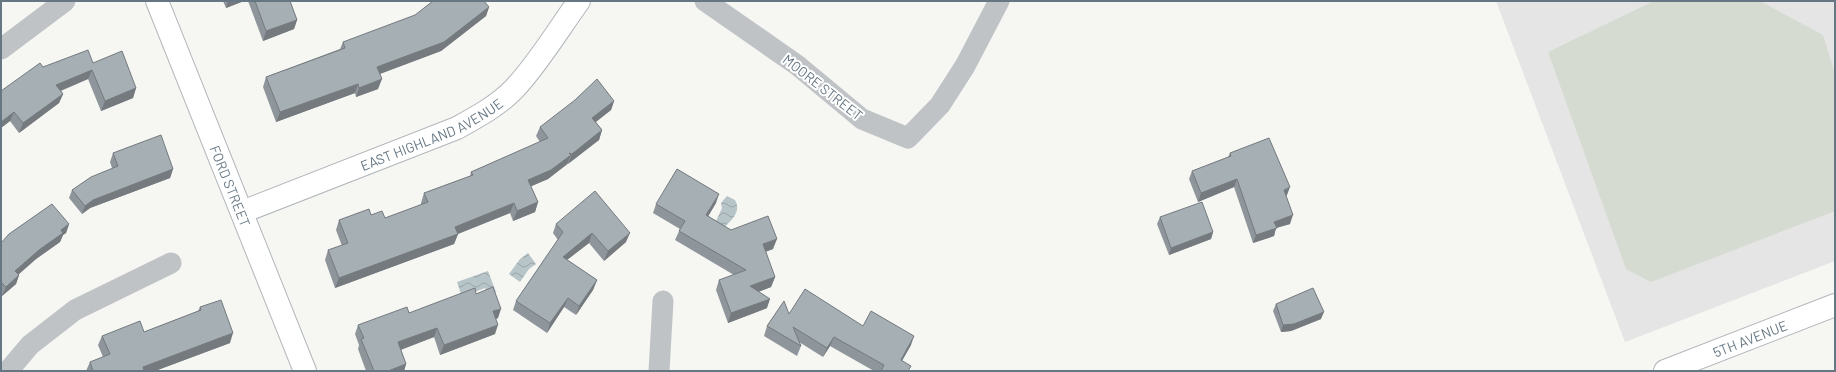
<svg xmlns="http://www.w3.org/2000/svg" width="1836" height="372" viewBox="0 0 1836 372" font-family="Barlow,sans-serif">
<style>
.built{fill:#e4e5e4}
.garden{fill:#d6dbd2}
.water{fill:url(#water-waves)}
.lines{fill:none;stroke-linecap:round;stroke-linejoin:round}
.secondary-casing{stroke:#b1b7bb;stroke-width:24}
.street{stroke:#bfc3c6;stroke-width:21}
.secondary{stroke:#fff;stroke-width:22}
.wall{fill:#8f969b}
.shaded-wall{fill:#747a7e}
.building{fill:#a6afb4;stroke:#747a7e}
.labels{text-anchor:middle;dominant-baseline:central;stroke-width:4;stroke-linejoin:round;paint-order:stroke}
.street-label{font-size:14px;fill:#667783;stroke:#fff}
</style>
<defs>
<pattern id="water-waves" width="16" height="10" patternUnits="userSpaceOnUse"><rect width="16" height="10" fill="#b7c4c8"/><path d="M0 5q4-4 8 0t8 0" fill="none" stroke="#99a4a8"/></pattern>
</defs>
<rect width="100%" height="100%" fill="#f6f6f3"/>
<path class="built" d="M1496,1H1835V261L1625,342Z"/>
<path class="garden" d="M1654,1H1760L1823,35L1835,74V211L1651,282L1626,269L1548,52Z"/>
<path class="water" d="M727,196L735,200C742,212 731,220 723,229L716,221L722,208L721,203Z
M528,253L536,264L529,269L520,282L509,274L520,259Z
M488,271L496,292L488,295L485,288L462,297L457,282Z"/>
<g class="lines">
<defs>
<g id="secondary">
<path id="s1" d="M157,1L305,371"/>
<path id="s2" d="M242,212L457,128C477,117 499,105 515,88C539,62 558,30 579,1"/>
<path id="s3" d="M1665,371L1835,305"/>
</g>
</defs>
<use href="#secondary" class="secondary-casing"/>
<path class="street" d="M705,1L797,65L862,119L908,138L940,105L965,66L999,1
M1,49L65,1
M8,371L30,345L75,310L171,263
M659,371L663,301"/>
<use href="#secondary" class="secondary"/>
</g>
<path class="wall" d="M223,1H244L226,8Z
M248,1H290L297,20L294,29L263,41Z
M489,7L486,16L441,51L380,74L378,89L356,97L355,93L276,122L263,87L266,77L340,49L343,42Z
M93,63L136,88L133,98L101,111L88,79L61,91L63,94L59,103L19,133L10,121L1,128L43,67Z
M614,101L611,110L596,122L602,130L599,140L548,179L531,186L538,202L535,212L513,221L510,213L458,234L454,244L335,288L325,260L328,250L342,246L336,230L339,220L371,215L385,218L421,205V203L424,193L470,176L471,172L540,142L536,136L540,127Z
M113,153L173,169L170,178L90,208L82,214L69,198L72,190L112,168L110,162Z
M1230,153L1287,195L1286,196L1290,224L1276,228L1274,236L1253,243L1234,187L1198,202L1189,179L1192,171L1228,157Z
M716,203L708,216L731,230L773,249L765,252L775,277L771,287L758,292L767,308L728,323L716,290L719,280L734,275L675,240L680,229L653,213L656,204Z
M1160,217L1213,232L1211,239L1169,255L1157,224Z
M69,224L66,233L63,235L60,242L36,259L18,275H19L16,284L2,296L1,294V243Z
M556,224L626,242L604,261L589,243L567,260L597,280L593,290L576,315L564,307L547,333L513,310L516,301L558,240L553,233Z
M476,294L498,318L496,319L495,334L440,355L434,337L401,350L406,364L404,371H366L358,349L359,345L355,334L358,325L409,313Z
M1276,304L1321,319L1291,331L1281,332L1273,311Z
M200,307L230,343L155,371H86L90,362L103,357L98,345L102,336L144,332L198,311Z
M789,314L911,345L902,361L909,371H874L830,346L823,357L799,342L801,346L797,356L764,336L767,326Z"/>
<path class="shaded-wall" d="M228,1H244L226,8Z
M489,7L486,16L441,51L374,76L377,67Z
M297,20L294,29L263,41L266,31Z
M92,70L88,79L52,94L56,85Z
M382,79L378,89L356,97L359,88Z
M358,84L355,93L276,122L280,112Z
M136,88L133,98L101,111L105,101Z
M63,94L59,103L19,133L23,123Z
M614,101L611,110L589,127L592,118Z
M14,112L10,121L1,128V122Z
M602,130L599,140L568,164L572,154Z
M571,155L567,164L548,179L525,189L528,180Z
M173,169L170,178L90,208L82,214L85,206L93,200Z
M1237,179L1234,187L1198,202L1201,193Z
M1290,187L1287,195L1281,198L1284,190Z
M719,194L716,203L703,225L706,215Z
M538,202L535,212L513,221L517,211Z
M514,203L510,213L455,235L458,234L454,244L335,288L339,278L455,227Z
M1293,215L1290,224L1276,228L1274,236L1253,243L1256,235L1274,222Z
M69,224L66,233L63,235L60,242L36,259L12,280L15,271L61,230Z
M1213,232L1211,239L1169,255L1171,248Z
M592,233L589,243L559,266L563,257Z
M630,233L626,242L604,261L608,251Z
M777,239L773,249L759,254L763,244Z
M19,275L16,284L2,296L6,287Z
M775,277L771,287L747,296L750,286Z
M597,280L593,290L576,315L579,306Z
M568,298L564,307L547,333L550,323Z
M770,299L767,308L728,323L731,313Z
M501,309L498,318L490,321L493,311Z
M1324,312L1321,319L1291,331L1281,332L1283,325Z
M498,325L495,334L440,355L444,345Z
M437,328L434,337L394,352L398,342Z
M233,333L230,343L155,371H142L143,367Z
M914,336L911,345L897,369L901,360Z
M834,337L830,346L823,357L827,348Z
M406,364L404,371H388Z"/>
<path class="building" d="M255,1H290L297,20L266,31Z
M433,1H484L489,7L444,42L377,67L382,79L359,88L358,84L280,112L266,77L345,48L343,42L415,15Z
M88,50L93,63L122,51L136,88L105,101L92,70L56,85L63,94L23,123L14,112L1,122V91L40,63L43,67Z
M597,79L614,101L592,118L602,130L572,154L569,153L571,155L551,170L528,180L538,202L517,211L514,203L455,227L458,234L339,278L328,250L348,243L339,220L369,209L371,215L382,211L385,218L428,202L424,193L473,175L471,172L548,138L540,127L575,100Z
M161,135L173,169L93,200L85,206L72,190L91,177L118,166L113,153Z
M1269,138L1290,187L1284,190L1293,215L1274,222L1277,228L1256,235L1237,179L1201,193L1192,171L1231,156L1230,153Z
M677,169L719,194L706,215L731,230L768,216L777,239L763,244L775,277L750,286L770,299L731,313L719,280L746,270L679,231L685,221L656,204Z
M595,191L630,233L608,251L592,233L563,257L597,280L579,306L568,298L550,323L516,301L563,232L556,224Z
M1202,202L1213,232L1171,248L1160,217Z
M52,204L69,224L61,230L63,233L39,250L15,271L19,275L6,287L1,282V243L9,234Z
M493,287L501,309L493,311L498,325L444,345L437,328L398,342L406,364L388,371H374L361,339L364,338L358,325L407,307L409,313L475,288L476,294Z
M1313,288L1324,312L1294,324L1283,325L1276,304Z
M805,289L863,326L871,311L914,336L901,360L911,366L908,371H881L884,365L834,337L827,348L793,327L801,346L767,326L784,301L789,314Z
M221,300L233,333L143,367L144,371H93L90,362L110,354L102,336L140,321L144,332L201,310L200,307Z"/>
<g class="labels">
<g class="street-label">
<text transform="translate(823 87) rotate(38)">MOORE STREET</text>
<text stroke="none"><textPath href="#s2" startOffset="205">EAST HIGHLAND AVENUE</textPath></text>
<text stroke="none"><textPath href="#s1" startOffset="199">FORD STREET</textPath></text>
<text stroke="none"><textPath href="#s3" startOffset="91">5TH AVENUE</textPath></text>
</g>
</g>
<rect width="1836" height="372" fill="none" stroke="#667783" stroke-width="4"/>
</svg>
